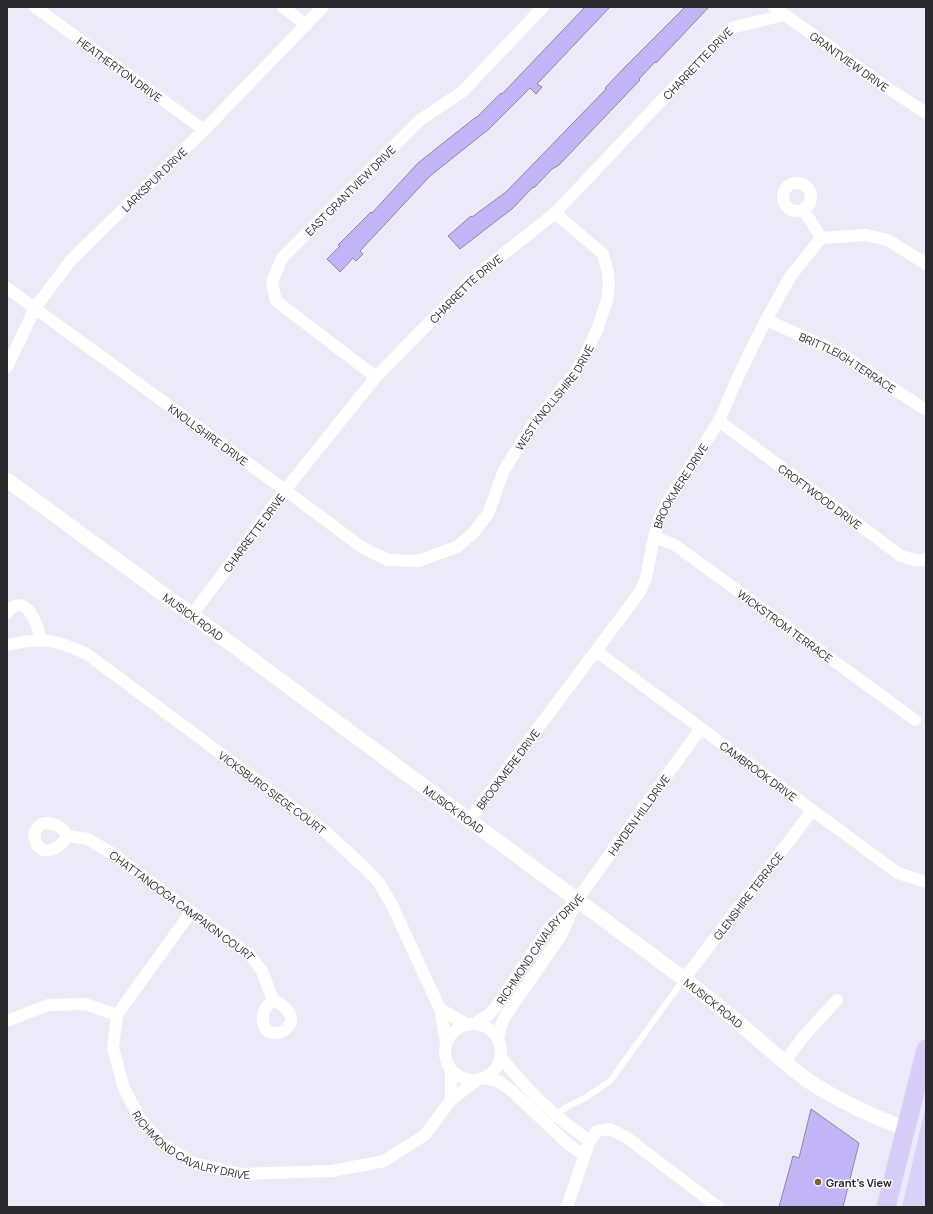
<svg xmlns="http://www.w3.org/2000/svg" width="933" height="1214" viewBox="0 0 933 1214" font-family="Manrope,sans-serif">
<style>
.green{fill:#d8d2f7}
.building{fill:#c1b4f7;stroke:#8c8a98}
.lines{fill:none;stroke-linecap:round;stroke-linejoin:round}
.service{stroke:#fff;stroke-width:6}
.minor{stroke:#fff;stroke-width:12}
.tertiary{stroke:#fff;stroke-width:15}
.primary{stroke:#d6cdf8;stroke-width:19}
.poi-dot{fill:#7c6535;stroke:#f9f8ff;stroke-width:1.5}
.labels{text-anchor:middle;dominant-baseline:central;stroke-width:3;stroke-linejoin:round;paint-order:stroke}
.street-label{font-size:11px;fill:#29292e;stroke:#f9f8ff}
.poi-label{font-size:11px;font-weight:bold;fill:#29292e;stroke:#f9f8ff;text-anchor:start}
</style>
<rect width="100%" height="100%" fill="#eceaf9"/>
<path class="green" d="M926,1105V1207H902Z"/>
<path class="building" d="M585,7H610L537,84L542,87L536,94L530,88L489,129L430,176L360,251L363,254L356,261L353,258L340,272L327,259L340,246L338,245L371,212L372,213L418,163L476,117V118L501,93L502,94Z
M685,7H709L656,63L655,62L639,79L640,80L559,165L552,169L534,188L533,187L513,208L460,249L448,236L471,216L472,217L506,192L606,89L605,88L626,66Z
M811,1109L859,1143L843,1207H779L793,1156L799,1158Z"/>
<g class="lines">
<path class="service" d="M548,1124L556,1115L568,1106L585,1098L610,1081L684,979"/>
<g class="minor">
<path id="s1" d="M35,7L204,130"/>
<path d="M283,7L306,25"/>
<path id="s2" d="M774,7L886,87L926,113"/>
<circle cx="797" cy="197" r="14"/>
<path d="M804,210L821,238"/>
<path id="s3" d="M7,288L285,490L363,548L388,560L418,561L457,547L474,532L488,514L504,470L536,420L574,374L584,357L597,330L607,300L609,284L608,273L603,254L555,213"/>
<path id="s4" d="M766,320L838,352L926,410"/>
<path id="s5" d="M7,367L35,308L71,260L204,130L323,7"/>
<path id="s6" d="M376,377L276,301L272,282L282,258L420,120L462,92L543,7"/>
<path id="s7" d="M719,421L901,556C909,558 918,563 926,559"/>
<path id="s8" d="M654,537L675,545L915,720"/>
<path d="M7,613C26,589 38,626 41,641"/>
<path id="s9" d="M192,615L285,490L376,377L472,279L555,213L713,46L731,28L784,15"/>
<path id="s10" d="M7,645C41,637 55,639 87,654L326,832L369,872L379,883L392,905L440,1009L446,1042"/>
<path id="s11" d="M596,651L876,857L898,873L926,882"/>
<path id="s12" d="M469,820L640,592L646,578L654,537L659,519L666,504L719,421L737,379L766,320L790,277L821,238L866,235L888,240L926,264"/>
<path id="s13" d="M68,836C63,829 58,824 48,823C27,822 32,858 54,849C60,847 64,841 68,836L88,839L113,854L250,955L262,971L273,1000C318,1022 265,1049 263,1021C262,1011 266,1006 273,1000"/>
<path id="s14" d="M191,912L117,1015L113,1048L124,1088L140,1119L163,1144L193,1163L241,1174L332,1171L384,1161L425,1135L451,1100L477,1080"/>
<path id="s15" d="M684,979L812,811"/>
<path d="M440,1009L468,1025"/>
<path d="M7,1021L48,1005L85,1004L117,1015"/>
<path id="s16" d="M474,1024L488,1015L495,1008L550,926L576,901L701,728"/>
<circle cx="473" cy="1052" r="28"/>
<path d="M498,1039L501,1025L506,1015L562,934L574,906"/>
<path d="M500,1056C524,1088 557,1119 590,1141"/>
<path d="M784,1063L804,1036L837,1000"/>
<path d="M451,1070V1100"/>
<path d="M483,1078L498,1081L512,1091L568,1144L579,1152L585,1154"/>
<path d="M567,1207L585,1154L590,1141L597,1131L610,1129L626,1137L718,1207"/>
</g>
<path class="tertiary" id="s17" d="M7,480L192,615L684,979C705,995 726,1012 746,1029C766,1046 785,1064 807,1080C837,1100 872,1116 906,1129"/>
<path class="primary" d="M886,1207L926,1049"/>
</g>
<circle class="poi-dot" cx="818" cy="1182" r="4"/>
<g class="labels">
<g class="street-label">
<text stroke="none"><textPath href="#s2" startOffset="93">GRANTVIEW DRIVE</textPath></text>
<text stroke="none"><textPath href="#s9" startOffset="751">CHARRETTE DRIVE</textPath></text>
<text stroke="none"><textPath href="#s1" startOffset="105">HEATHERTON DRIVE</textPath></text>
<text stroke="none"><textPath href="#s5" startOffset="241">LARKSPUR DRIVE</textPath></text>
<text stroke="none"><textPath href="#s6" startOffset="267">EAST GRANTVIEW DRIVE</textPath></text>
<text stroke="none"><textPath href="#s9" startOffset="427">CHARRETTE DRIVE</textPath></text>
<text stroke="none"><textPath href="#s4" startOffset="92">BRITTLEIGH TERRACE</textPath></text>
<text stroke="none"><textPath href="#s3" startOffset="721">WEST KNOLLSHIRE DRIVE</textPath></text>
<text stroke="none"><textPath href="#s3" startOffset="249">KNOLLSHIRE DRIVE</textPath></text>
<text stroke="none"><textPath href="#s12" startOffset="400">BROOKMERE DRIVE</textPath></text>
<text stroke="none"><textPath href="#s7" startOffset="126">CROFTWOOD DRIVE</textPath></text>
<text stroke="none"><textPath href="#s9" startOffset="103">CHARRETTE DRIVE</textPath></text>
<text stroke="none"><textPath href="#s17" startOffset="231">MUSICK ROAD</textPath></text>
<text stroke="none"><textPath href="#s8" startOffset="159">WICKSTROM TERRACE</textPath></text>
<text stroke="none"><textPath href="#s12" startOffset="64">BROOKMERE DRIVE</textPath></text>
<text stroke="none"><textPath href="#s11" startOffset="202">CAMBROOK DRIVE</textPath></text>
<text stroke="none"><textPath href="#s10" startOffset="314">VICKSBURG SIEGE COURT</textPath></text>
<text stroke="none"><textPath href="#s17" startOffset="555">MUSICK ROAD</textPath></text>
<text stroke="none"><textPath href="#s16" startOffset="268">HAYDEN HILL DRIVE</textPath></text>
<text stroke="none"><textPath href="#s15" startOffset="105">GLENSHIRE TERRACE</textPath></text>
<text stroke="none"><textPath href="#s13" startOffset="229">CHATTANOOGA CAMPAIGN COURT</textPath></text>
<text stroke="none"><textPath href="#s16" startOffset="101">RICHMOND CAVALRY DRIVE</textPath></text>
<text stroke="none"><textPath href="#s17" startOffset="879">MUSICK ROAD</textPath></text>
<text stroke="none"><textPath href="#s14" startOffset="296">RICHMOND CAVALRY DRIVE</textPath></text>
</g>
<g class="poi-label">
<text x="826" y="1182">Grant's View</text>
</g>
</g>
<rect width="933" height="1214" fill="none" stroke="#29292e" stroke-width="16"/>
</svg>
